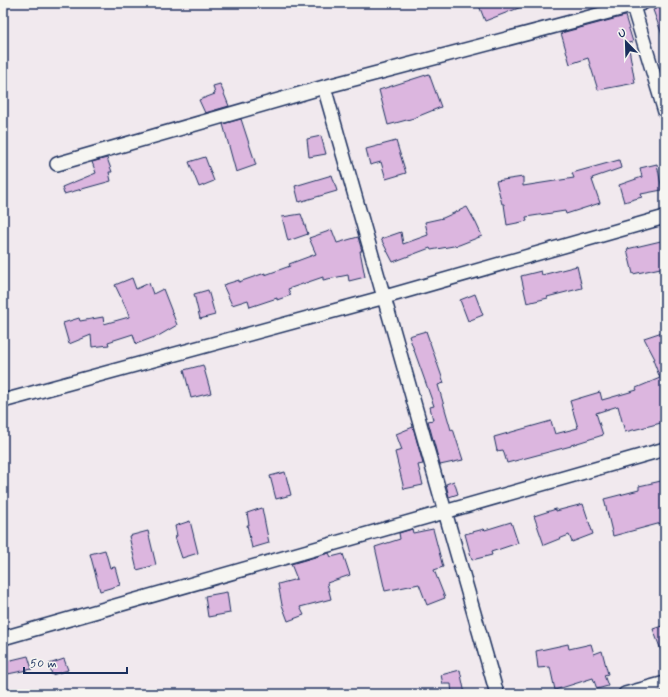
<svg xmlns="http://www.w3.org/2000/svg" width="668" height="697" viewBox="0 0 668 697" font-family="Mynerve,sans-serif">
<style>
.building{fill:#dcb6df;stroke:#1b2f5e}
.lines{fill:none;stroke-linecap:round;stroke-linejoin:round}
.minor-casing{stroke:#1b2f5e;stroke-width:16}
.minor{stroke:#f6f6f2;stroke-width:13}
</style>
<rect width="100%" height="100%" fill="#f1e9ee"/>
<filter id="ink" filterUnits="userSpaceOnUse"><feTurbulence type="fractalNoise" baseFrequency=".025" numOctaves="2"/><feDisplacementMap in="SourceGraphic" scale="8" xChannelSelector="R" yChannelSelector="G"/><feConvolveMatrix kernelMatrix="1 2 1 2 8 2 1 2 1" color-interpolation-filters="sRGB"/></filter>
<g filter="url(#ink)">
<path class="building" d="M478,3H529V4L485,21Z
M665,6V40H664L653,10Z
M625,16L633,42L628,43L635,83L598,90L588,58L570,64L561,33Z
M429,74L441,107L414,118L388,125L379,90Z
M220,84L229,106L205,113L199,100L215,94L213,86Z
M241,119L256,165L236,172L223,124Z
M321,136L326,154L309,157L307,139Z
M396,141L406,173L386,179L381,162L370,165L366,149Z
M205,157L214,181L199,187L189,162Z
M107,158L112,172H109L111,181L64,194L62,187L96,173L92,162Z
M619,160L621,168L592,178L593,180H592L600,203L566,214L565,211L526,217L527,221L507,225L504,204H502L496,181L523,177V186L574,178L572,173Z
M657,164L662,190L641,194L642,197L624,202L619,185L642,177L640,168Z
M332,175L337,191L299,202L295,186Z
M467,207L476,223L482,236L459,245L431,250L430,248L393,262L381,239L401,232L403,244L428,235L425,222L443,218Z
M301,214L308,234L288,241L282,217Z
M332,230L337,243L358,237L362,251H360L365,277L349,281L348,275L323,280V277L288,289L291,295L277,300V298L250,307L248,300L232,305L223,285L239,280V282L265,273V275L290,266L289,264L316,254L309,238Z
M665,240V267L633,274L627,249Z
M577,266L582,288L547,297L548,298L527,303L521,276L541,271L542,275Z
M132,278L136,289L149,283L153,294L163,289L177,325L160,335L136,344L133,334L108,342L109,345L92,347L91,335L69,344L63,323L79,318L80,321L103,317L104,324L129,317V315L124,304L115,285Z
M208,290L215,315L200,319L194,294Z
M475,294L483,315L468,321L460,300Z
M426,331L444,383L438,385L451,430L453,429L463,460L440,465L428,421L433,420L430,407L434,406L409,336Z
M665,331V422L625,432L618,406L596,413L603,435L571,445V446L507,463L503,450L497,451L494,437L551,421L555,434L578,428L570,401L600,392L602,400L637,390L636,388L660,378L653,360L655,359L644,338Z
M203,365L211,393L191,398L184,370Z
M413,427L423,464L418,465L423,485L404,489L395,452L402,450L396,434Z
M285,472L291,495L276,499L270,476Z
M454,481L458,494L449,497L446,484Z
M661,481L665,497V522L613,536L604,499L639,490V486Z
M583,504L593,534L572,542L569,535L544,545L534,516L556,509V511Z
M262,508L269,543L252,548L247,525H249L247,513Z
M190,521L198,553L182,558L175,537L177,536L175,526Z
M511,522L518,543L491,552L492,555L472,560L465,534L484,529L485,530Z
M412,529L413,533L433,529L443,567L434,570L445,598L427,605L419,584L385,591L375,547L400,539L399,533Z
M148,531L156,565L137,570L129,536Z
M105,550L110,568L115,567L120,585L100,591L90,554Z
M329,553L331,557L343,554L350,575L327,583L331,599L300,607L304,615L288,621L282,605L278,584L297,579L291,564Z
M227,592L230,613L208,617L205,596Z
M665,625V658H664L653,629Z
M568,644L569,649L591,644L594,654L602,651L608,674L604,675L608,686L597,689L593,678L555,690L550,667L538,668L536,651Z
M28,656L32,669L3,675V662Z
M64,659L68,670L52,675L49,664Z
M460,670L465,694H452L451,684H443L441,675Z"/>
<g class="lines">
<defs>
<path id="minor" d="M632,3L665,112
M324,87L497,694
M57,164L324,87L643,3
M3,401L385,297L665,217
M3,638L665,449
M625,694L665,683"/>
</defs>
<use href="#minor" class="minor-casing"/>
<use href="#minor" class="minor"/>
</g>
</g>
<rect width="668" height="697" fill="none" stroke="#f6f6f2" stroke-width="16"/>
<rect x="8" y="8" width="652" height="681" fill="none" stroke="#1b2f5e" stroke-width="1.5" filter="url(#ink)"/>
<g transform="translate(626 42) rotate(337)" stroke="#f6f6f2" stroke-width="3" paint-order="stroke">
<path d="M0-3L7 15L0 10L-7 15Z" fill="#1b2f5e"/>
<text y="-6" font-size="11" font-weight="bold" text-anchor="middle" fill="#1b2f5e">U</text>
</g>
<path d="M24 667v6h103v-6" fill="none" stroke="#1b2f5e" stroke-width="2"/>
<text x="30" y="667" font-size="12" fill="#1b2f5e" stroke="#f6f6f2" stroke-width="3" paint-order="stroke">50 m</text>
</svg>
